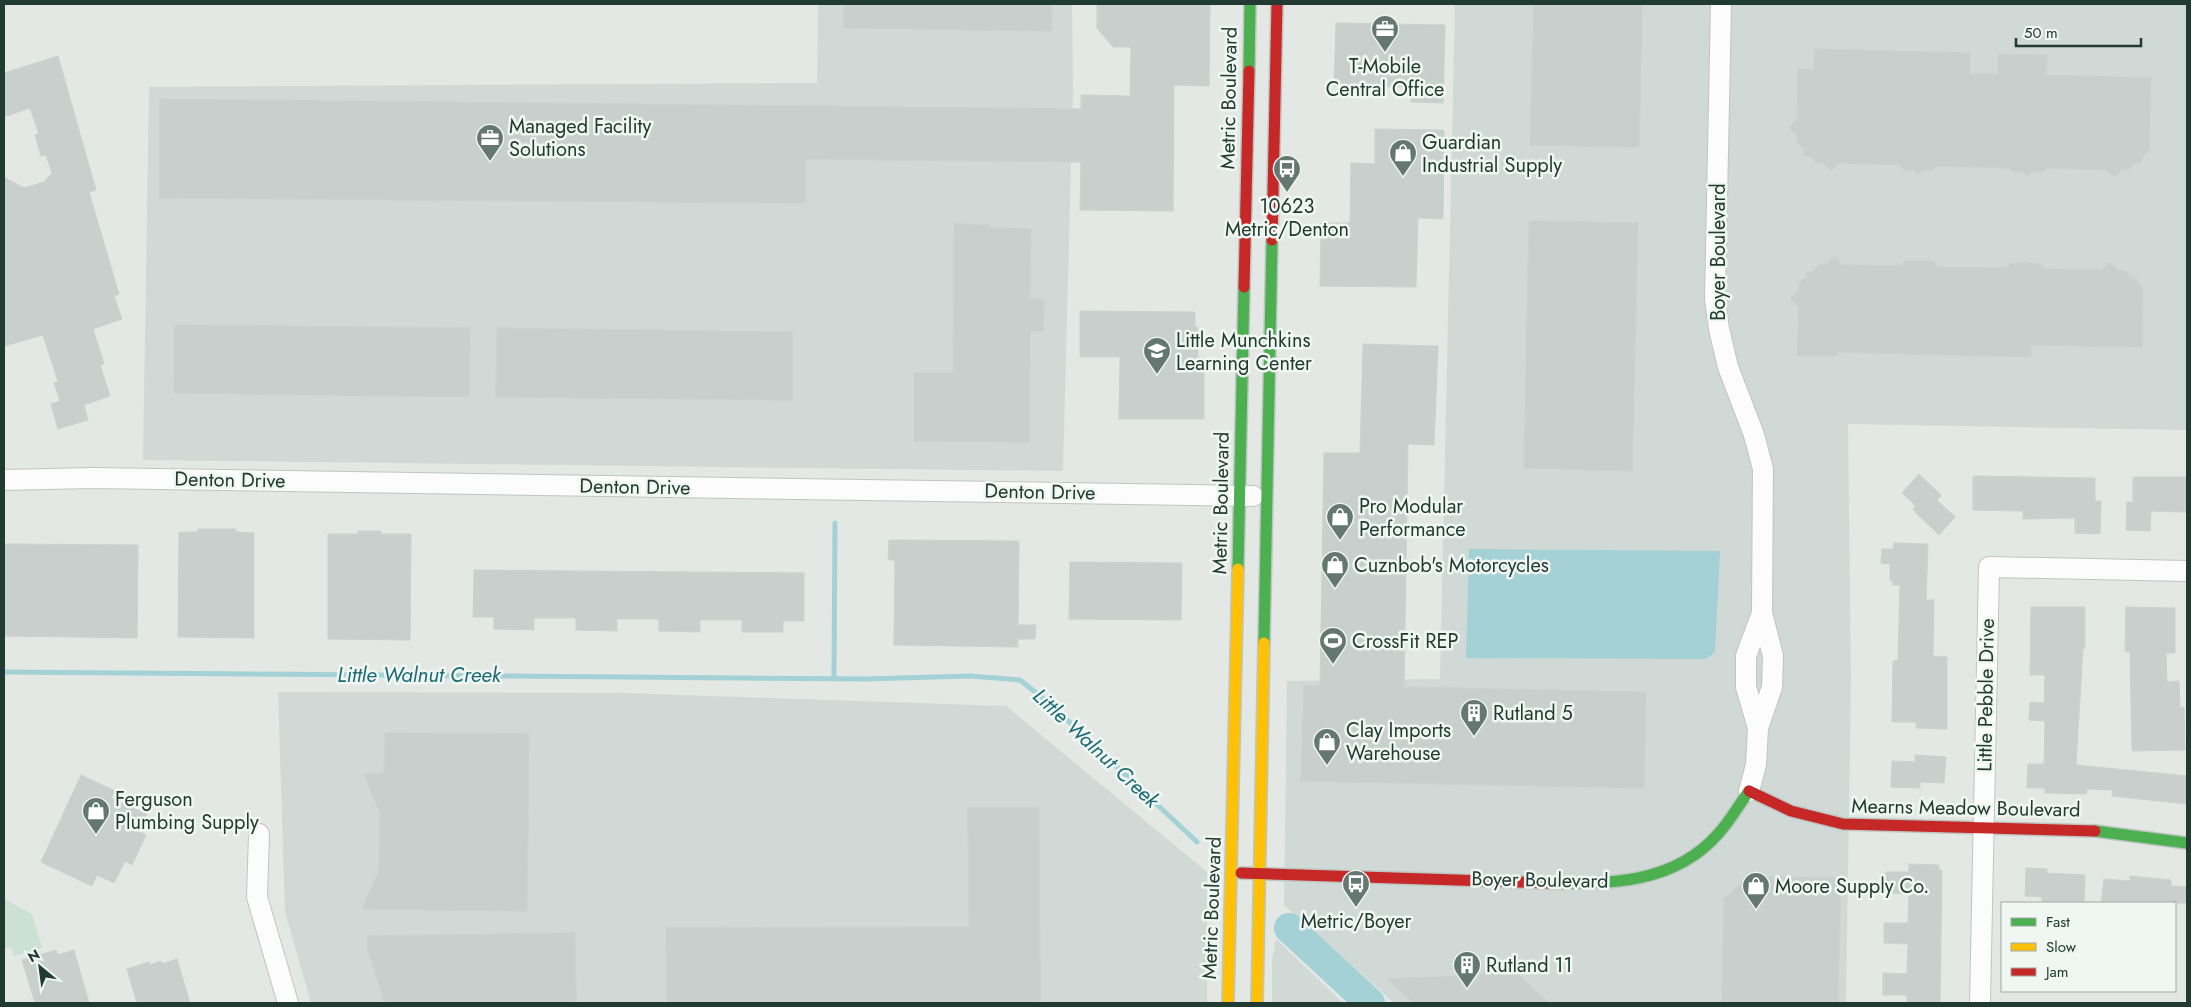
<svg xmlns="http://www.w3.org/2000/svg" width="2191" height="1007" viewBox="0 0 2191 1007" font-family="Jost,sans-serif">
<style>
.built{fill:#d0d9d5}
.green{fill:#cbe1d1}
.water{fill:#a3d1d6}
.lines{fill:none;stroke-linecap:round;stroke-linejoin:round}
.stream{stroke:#a3d1d6;stroke-width:5}
.river{stroke:#a3d1d6;stroke-width:30}
.building{fill:#c9cfcc;stroke:#cbd1ce}
.street-casing{stroke:#c0c5c2;stroke-width:22}
.fast-casing{stroke:#bec6c2;stroke-width:14}
.slow-casing{stroke:#bec6c2;stroke-width:14}
.jam-casing{stroke:#bec6c2;stroke-width:14}
.street{stroke:#fbfcfb;stroke-width:20}
.fast{stroke:#4caf50;stroke-width:11}
.slow{stroke:#ffc107;stroke-width:11}
.jam{stroke:#c62828;stroke-width:11}
.labels{text-anchor:middle;dominant-baseline:central;stroke-width:5;stroke-linejoin:round;paint-order:stroke}
.poi-label{font-size:20px;fill:#213a32;stroke:#f0f7f3;text-anchor:start}
.street-label{font-size:20px;fill:#213a32;stroke:#f0f7f3}
.water-label{font-size:21px;font-style:italic;fill:#1c6a75;stroke:#f0f7f3}
</style>
<rect width="100%" height="100%" fill="#e3e8e5"/>
<path class="built" d="M818,4H1072L1073,88L1063,471L143,460L149,87L817,83Z
M1455,4H2187V430L1848,424L1851,678L1846,1003H1394L1284,905L1287,681L1440,679Z
M278,692L622,693L1006,706L1207,872V1003H311L285,912Z
M1276,939L1343,1003H1272V961Z"/>
<path class="green" d="M4,899L32,914L42,948L14,956L11,947L4,949Z"/>
<path class="water" d="M1469,549L1720,551L1715,652L1706,659L1466,658Z"/>
<g class="lines">
<path class="stream" d="M4,672L865,679L970,676L1020,680L1048,702L1197,842
M834,678L835,523"/>
<path class="river" d="M1289,928L1370,1003"/>
</g>
<path class="building" d="M844,4H1052L1051,31L844,28Z
M1097,4H1210L1209,86L1174,85L1173,211L1080,210L1081,162L805,159V203L160,198V99L1081,109V95L1130,96L1131,47H1113L1097,28Z
M1534,4H1642L1639,147L1530,145Z
M1336,23L1445,25L1443,103L1411,102V87L1334,86Z
M1815,49L1970,53L1969,74H1998V54L2047,55L2046,75L2151,78L2149,150L2142,158L2141,163L2136,162L2129,169H2123L2114,177L2107,170L2047,168L2042,172H2031L2027,176L2023,172H2014L2009,168L1937,166L1932,170H1922L1917,174L1914,170H1904L1900,165L1839,163L1831,171L1823,163H1816L1809,156H1804V149L1797,142V135L1789,128L1797,119L1798,69L1814,70Z
M58,56L96,190L89,192L119,294L114,296L122,319L93,329L104,364L100,365L110,396L84,405L88,420L58,429L51,404L60,401L54,383L58,382L43,335L4,346V177L24,188L44,182L52,173L46,155L41,156L35,135L39,134L30,108L4,117V73Z
M1375,129L1444,130L1443,219L1418,218L1416,287L1320,286L1321,223H1350L1351,163L1375,164Z
M1529,221L1638,223L1632,471L1524,468Z
M954,224L989,225V228L1031,229L1030,299H1044L1043,331H1030L1029,442L914,441V373H953Z
M1835,256L1842,265L1900,266L1905,261H1933L1938,267L2006,268L2012,263H2023L2026,261L2028,263L2040,264L2045,269L2102,270L2110,262L2118,270L2125,271L2132,279H2137V283L2143,289L2142,347L2031,345V357L1837,352V356H1797L1799,306L1790,299L1799,290V283L1807,277V272H1812L1820,264H1826Z
M1080,311L1195,312V327H1198V358H1204V419H1119L1120,357H1080Z
M175,325L470,328L469,397L174,393Z
M497,328L792,332V400L496,397Z
M1363,344L1438,346L1434,445L1408,444L1404,687L1646,692L1644,788L1301,781L1304,685L1320,686L1324,453H1360Z
M1919,474L1941,495L1937,500L1955,517L1939,535L1917,514L1913,509L1916,506L1902,493Z
M1973,476L2095,478V501H2101L2100,534L2075,533V518L2023,519V511L1973,510Z
M2133,477H2187V512L2151,511L2150,531L2126,530L2127,502H2133Z
M198,529H236V532L254,533V638L178,637L179,532H198Z
M358,531H381V534H411L410,640L328,639V534H358Z
M889,540L1019,541L1018,625H1036L1035,639H1018V647L894,645L895,560H888Z
M1894,543L1928,544L1926,600H1934L1933,656L1947,657V729L1916,728V722H1892L1893,661L1898,660L1900,585H1892L1893,581H1890V564L1881,563L1882,549H1893Z
M4,544L138,545L137,638L4,636Z
M1070,562L1182,563L1181,620L1069,619Z
M474,570L804,573V621H783V632H742V620H700V632L659,631V619H617V631L576,630V618H534V630L494,629V617H473Z
M2031,607H2085V648H2083L2076,765L2187,776V804L2112,796L2113,790L2087,789L2086,794L2045,793V788H2027L2028,764H2044L2045,721L2029,720L2030,702L2044,703L2045,675H2030Z
M2126,607L2175,608V653H2166L2167,682L2179,681L2180,708L2184,707L2185,750L2132,751L2130,652H2125Z
M385,733L529,734L527,911L362,909L379,871L380,813L364,774H384Z
M1915,755L1946,757L1944,783L1920,782V788L1891,787L1892,761L1915,762Z
M81,775L115,791L111,798L147,814L138,831L146,835L132,865L125,861L114,883L97,875L92,886L41,862Z
M968,808H1039L1040,1003H667L666,928L969,927Z
M1909,864L1939,865V870H1942L1940,1003H1907V995H1883V973L1907,974L1908,944L1884,943V923H1908L1909,894L1886,893V872H1909Z
M2026,868L2047,869V873L2085,875L2084,903H2042V897L2025,896Z
M1749,876L1841,878L1838,1003H1722L1724,899Z
M2130,876L2171,880V886L2187,887V903H2101L2104,879L2130,881Z
M575,933L576,1003H385L368,949V936Z
M56,950L58,955L74,950L89,1003H35L22,960Z
M177,959L190,1003H137L127,969L149,962L150,965L161,961L162,964Z
M1514,970L1549,1003H1414L1387,979L1459,976L1470,986L1484,971Z"/>
<g class="lines">
<defs>
<path id="street" d="M1721,4L1715,299L1719,329L1728,367L1754,435L1763,469L1762,613L1773,656L1772,687L1758,728L1756,765L1749,791
M4,480L92,478L1253,496
M1758,728L1746,687V656L1762,613
M259,834L257,897L288,1003
M1980,1003L1989,567L2187,571"/>
<path id="fast" d="M1249,71L1250,4
M1238,569L1244,287
M1264,643L1272,240
M2095,831L2187,843
M1549,883C1610,884 1674,884 1718,834C1730,821 1739,805 1749,791"/>
<path id="slow" d="M1228,1003L1238,569
M1257,1003L1264,643"/>
<path id="jam" d="M1272,240L1277,4
M1244,287L1249,71
M1749,791L1791,811L1843,824L2095,831
M1241,873L1549,883"/>
</defs>
<use href="#street" class="street-casing"/>
<use href="#fast" class="fast-casing"/>
<use href="#slow" class="slow-casing"/>
<use href="#jam" class="jam-casing"/>
<use href="#street" class="street"/>
<use href="#fast" class="fast"/>
<use href="#slow" class="slow"/>
<use href="#jam" class="jam"/>
</g>
<defs>
<symbol id="office-pin" viewBox="-11 -11 22 30"><path d="M0 17L-7.5 6A9.5 9.5 0 1 1 7.5 6Z" fill="#657771" stroke="#f0f7f3"/><path d="M-6-3h4V-5.5h4V-3h4V5H-6ZM-1-4.5V-3h2v-1.5ZM-6 0V1H6V0Z" fill="#fff"/></symbol>
<symbol id="shop-pin" viewBox="-11 -11 22 30"><path d="M0 17L-7.5 6A9.5 9.5 0 1 1 7.5 6Z" fill="#657771" stroke="#f0f7f3"/><path d="M-5-2.5h2.3a2.7 3.5 0 0 1 5.4 0H5L5.5 6h-11ZM-1.5-2.5h3a1.5 2.3 0 0 0-3 0Z" fill="#fff"/></symbol>
<symbol id="bus-pin" viewBox="-11 -11 22 30"><path d="M0 17L-7.5 6A9.5 9.5 0 1 1 7.5 6Z" fill="#657771" stroke="#f0f7f3"/><path d="M-5-6H5V4H4V6H2V4H-2V6H-4V4H-5ZM-3.5-4V0h7V-4ZM-3.5 1.2v1.5H-2V1.2ZM2 1.2v1.5H3.5V1.2Z" fill="#fff"/></symbol>
<symbol id="school-pin" viewBox="-11 -11 22 30"><path d="M0 17L-7.5 6A9.5 9.5 0 1 1 7.5 6Z" fill="#657771" stroke="#f0f7f3"/><path d="M0-5L7-2L0 1L-7-2ZM-4 1L0 2.5L4 1V4Q0 6-4 4Z" fill="#fff"/></symbol>
<symbol id="stadium-pin" viewBox="-11 -11 22 30"><path d="M0 17L-7.5 6A9.5 9.5 0 1 1 7.5 6Z" fill="#657771" stroke="#f0f7f3"/><path d="M0-5a6.5 5 0 1 0 0 10a6.5 5 0 1 0 0-10ZM-3.5-1.8h7v3.6h-7Z" fill="#fff"/></symbol>
<symbol id="building-pin" viewBox="-11 -11 22 30"><path d="M0 17L-7.5 6A9.5 9.5 0 1 1 7.5 6Z" fill="#657771" stroke="#f0f7f3"/><path d="M-4-6H4V6H1V3H-1V6H-4ZM-2.5-4.3h1.7v1.8h-1.7ZM.8-4.3h1.7v1.8H.8ZM-2.5-1h1.7V.8h-1.7ZM.8-1h1.7V.8H.8Z" fill="#fff"/></symbol>
</defs>
<g fill-rule="evenodd">
<use href="#office-pin" x="1369" y="13" width="32" height="43"/>
<use href="#office-pin" x="474" y="122" width="32" height="43"/>
<use href="#shop-pin" x="1387" y="137" width="32" height="43"/>
<use href="#bus-pin" x="1271" y="153" width="32" height="43"/>
<use href="#school-pin" x="1141" y="335" width="32" height="43"/>
<use href="#shop-pin" x="1324" y="501" width="32" height="43"/>
<use href="#shop-pin" x="1319" y="549" width="32" height="43"/>
<use href="#stadium-pin" x="1317" y="625" width="32" height="43"/>
<use href="#building-pin" x="1458" y="697" width="32" height="43"/>
<use href="#shop-pin" x="1311" y="726" width="32" height="43"/>
<use href="#shop-pin" x="80" y="795" width="32" height="43"/>
<use href="#bus-pin" x="1340" y="868" width="32" height="43"/>
<use href="#shop-pin" x="1740" y="870" width="32" height="43"/>
<use href="#building-pin" x="1451" y="949" width="32" height="43"/>
</g>
<g class="labels">
<g class="poi-label">
<text x="1385" y="66" text-anchor="middle">T-Mobile<tspan x="1385" dy="23">Central Office</tspan></text>
<text x="509" y="126">Managed Facility<tspan x="509" dy="23">Solutions</tspan></text>
<text x="1422" y="142">Guardian<tspan x="1422" dy="23">Industrial Supply</tspan></text>
<text x="1287" y="206" text-anchor="middle">10623<tspan x="1287" dy="23">Metric/Denton</tspan></text>
<text x="1176" y="340">Little Munchkins<tspan x="1176" dy="23">Learning Center</tspan></text>
<text x="1359" y="506">Pro Modular<tspan x="1359" dy="23">Performance</tspan></text>
<text x="1354" y="565">Cuznbob's Motorcycles</text>
<text x="1352" y="641">CrossFit REP</text>
<text x="1493" y="713">Rutland 5</text>
<text x="1346" y="730">Clay Imports<tspan x="1346" dy="23">Warehouse</tspan></text>
<text x="115" y="799">Ferguson<tspan x="115" dy="23">Plumbing Supply</tspan></text>
<text x="1775" y="886">Moore Supply Co.</text>
<text x="1356" y="921" text-anchor="middle">Metric/Boyer</text>
<text x="1486" y="965">Rutland 11</text>
</g>
<g class="street-label">
<text transform="translate(1229 98) rotate(-89)">Metric Boulevard</text>
<text transform="translate(1718 252) rotate(-90)">Boyer Boulevard</text>
<text transform="translate(230 480) rotate(1)">Denton Drive</text>
<text transform="translate(635 487) rotate(1)">Denton Drive</text>
<text transform="translate(1040 492) rotate(1)">Denton Drive</text>
<text transform="translate(1221 503) rotate(-89)">Metric Boulevard</text>
<text transform="translate(1986 695) rotate(-89)">Little Pebble Drive</text>
<text transform="translate(1966 808) rotate(1)">Mearns Meadow Boulevard</text>
<text transform="translate(1540 880) rotate(1)">Boyer Boulevard</text>
<text transform="translate(1212 908) rotate(-88)">Metric Boulevard</text>
</g>
<g class="water-label">
<text x="419" y="675">Little Walnut Creek</text>
<text transform="translate(1096 748) rotate(43)">Little Walnut Creek</text>
</g>
</g>
<rect width="2191" height="1007" fill="none" stroke="#213a32" stroke-width="10"/>
<rect x="2001" y="902" width="175" height="90" fill="#f0f7f3" stroke="#9daba6"/>
<rect x="2011" y="918" width="25" height="8" fill="#4caf50" stroke="#9daba6"/>
<text x="2046" y="927" font-size="15" fill="#213a32">Fast</text>
<rect x="2011" y="943" width="25" height="8" fill="#ffc107" stroke="#9daba6"/>
<text x="2046" y="952" font-size="15" fill="#213a32">Slow</text>
<rect x="2011" y="968" width="25" height="8" fill="#c62828" stroke="#9daba6"/>
<text x="2046" y="977" font-size="15" fill="#213a32">Jam</text>
<g transform="translate(40 967) rotate(331)" stroke="#f0f7f3" stroke-width="4" paint-order="stroke">
<path d="M0-4L9 19L0 12L-9 19Z" fill="#213a32"/>
<text y="-8" font-size="14" font-weight="bold" text-anchor="middle" fill="#213a32">N</text>
</g>
<path d="M2016 38v8h125v-8" fill="none" stroke="#213a32" stroke-width="2.5"/>
<text x="2024" y="38" font-size="15" fill="#213a32" stroke="#f0f7f3" stroke-width="4" paint-order="stroke">50 m</text>
</svg>
